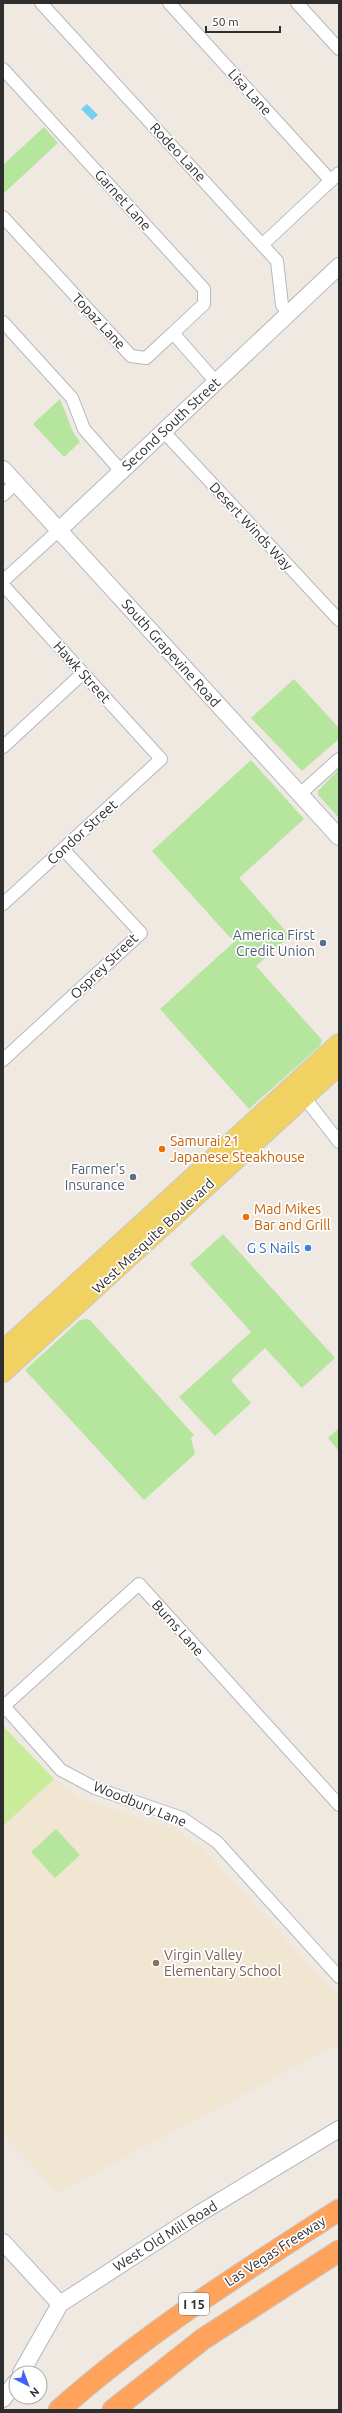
<svg xmlns="http://www.w3.org/2000/svg" width="342" height="2413" viewBox="0 0 342 2413" font-family="Ubuntu,sans-serif">
<style>
.education{fill:#f0e6d1}
.green{fill:#b6e59e}
.pitch{fill:#c9ec9a}
.water{fill:#75cff0}
.lines{fill:none;stroke-linecap:round;stroke-linejoin:round}
.street-casing{stroke:#b4b7c1;stroke-width:14}
.secondary-casing{stroke:#b4b7c1;stroke-width:18}
.primary-casing{stroke:#c9c9c9;stroke-width:20}
.highway-casing{stroke:#c9c9c9;stroke-width:23}
.street{stroke:#fff;stroke-width:12}
.secondary{stroke:#fff;stroke-width:16}
.primary{stroke:#f2d163;stroke-width:18}
.highway{stroke:#ffa35c;stroke-width:21}
.service-dot{fill:#5c6f8a;stroke:#fff;stroke-width:1.5}
.food-dot{fill:#e8710a;stroke:#fff;stroke-width:1.5}
.shop-dot{fill:#3f7fe0;stroke:#fff;stroke-width:1.5}
.education-dot{fill:#8d6e63;stroke:#fff;stroke-width:1.5}
.labels{text-anchor:middle;dominant-baseline:central;stroke-width:3.5;stroke-linejoin:round;paint-order:stroke}
.shield{fill:#fff;stroke:#6d6d6d;stroke-width:1}
.shield-label{font-size:13px;font-weight:bold;fill:#2e2e2e}
.street-label{font-size:14px;fill:#2e2e2e;stroke:#fff}
.service-label{font-size:14px;fill:#4e5e75;stroke:#fff;text-anchor:end}
.food-label{font-size:14px;fill:#c56008;stroke:#fff;text-anchor:start}
.shop-label{font-size:14px;fill:#366cbe;stroke:#fff;text-anchor:end}
.education-label{font-size:14px;fill:#785e54;stroke:#fff;text-anchor:start}
</style>
<rect width="100%" height="100%" fill="#efe9e1"/>
<path class="education" d="M54,1779L82,1799L172,1828L203,1848L339,1998V2044L57,2193L3,2133V1826Z"/>
<path class="green" d="M44,127L58,143L3,194V165Z
M60,399L73,432L80,442L64,457L33,424Z
M294,679L339,728V739L302,771L251,718Z
M251,760L304,819L239,878L290,936L256,966L322,1040L320,1046L249,1109L160,1009L234,942L152,851Z
M339,769V818L318,795V791Z
M223,1234L335,1358L302,1388L265,1348L231,1380L251,1403L215,1436L179,1397L251,1332L190,1264Z
M86,1319L90,1320L194,1435L191,1438L195,1454L144,1500L25,1370L80,1320Z
M339,1428V1451L328,1438Z
M56,1829L80,1855L55,1878L31,1852Z"/>
<path class="pitch" d="M3,1726L54,1779L3,1826Z"/>
<path class="water" d="M87,104L98,115L92,120L81,109Z"/>
<g class="lines">
<defs>
<path id="street" d="M41,3L277,261L282,305L289,314
M169,3L331,181
M297,3L339,49
M3,69L204,289V304L173,333
M3,217L131,356L146,358L173,333L216,382
M262,245L339,173
M3,322L72,398L84,429L121,471
M164,432L339,620
M3,495L16,483
M3,581L59,530
M3,585L161,759L3,904
M3,747L83,673
M300,794L339,759
M3,1060L141,933L63,849
M301,1093L339,1142
M3,1705L61,1770L95,1788L182,1818L217,1842L339,1977
M4,1706L139,1584L339,1805"/>
<path id="secondary" d="M3,469L339,837
M59,530L339,266
M3,2242L60,2304
M21,2373L60,2304L200,2213L339,2129
M3,2399L16,2382"/>
<path id="primary" d="M3,1350L339,1043
M3,1373L339,1066"/>
<path id="highway" d="M59,2410C147,2332 241,2273 339,2210
M113,2410L203,2339L339,2251"/>
</defs>
<use href="#street" class="street-casing"/>
<use href="#secondary" class="secondary-casing"/>
<use href="#primary" class="primary-casing"/>
<use href="#highway" class="highway-casing"/>
<use href="#street" class="street"/>
<use href="#secondary" class="secondary"/>
<use href="#primary" class="primary"/>
<use href="#highway" class="highway"/>
</g>
<g class="service-dot">
<circle cx="323" cy="943" r="4"/>
<circle cx="133" cy="1177" r="4"/>
</g>
<g class="food-dot">
<circle cx="162" cy="1149" r="4"/>
<circle cx="246" cy="1217" r="4"/>
</g>
<circle class="shop-dot" cx="308" cy="1248" r="4"/>
<circle class="education-dot" cx="156" cy="1963" r="4"/>
<g class="labels">
<rect class="shield" x="179" y="2293" width="30" height="22" rx="3"/>
<g class="shield-label">
<text x="194" y="2304">I 15</text>
</g>
<g class="street-label">
<text transform="translate(250 92) rotate(48)">Lisa Lane</text>
<text transform="translate(178 152) rotate(47)">Rodeo Lane</text>
<text transform="translate(123 200) rotate(48)">Garnet Lane</text>
<text transform="translate(99 321) rotate(47)">Topaz Lane</text>
<text transform="translate(171 424) rotate(-43)">Second South Street</text>
<text transform="translate(251 526) rotate(47)">Desert Winds Way</text>
<text transform="translate(171 653) rotate(48)">South Grapevine Road</text>
<text transform="translate(82 672) rotate(48)">Hawk Street</text>
<text transform="translate(82 832) rotate(-42)">Condor Street</text>
<text transform="translate(104 966) rotate(-44)">Osprey Street</text>
<text transform="translate(153 1236) rotate(-43)">West Mesquite Boulevard</text>
<text transform="translate(178 1628) rotate(48)">Burns Lane</text>
<text transform="translate(140 1804) rotate(22)">Woodbury Lane</text>
<text transform="translate(165 2236) rotate(-32)">West Old Mill Road</text>
<text transform="translate(275 2251) rotate(-33)">Las Vegas Freeway</text>
</g>
<g class="service-label">
<text x="315" y="935">America First<tspan x="315" dy="16">Credit Union</tspan></text>
<text x="125" y="1169">Farmer's<tspan x="125" dy="16">Insurance</tspan></text>
</g>
<g class="food-label">
<text x="170" y="1141">Samurai 21<tspan x="170" dy="16">Japanese Steakhouse</tspan></text>
<text x="254" y="1209">Mad Mikes<tspan x="254" dy="16">Bar and Grill</tspan></text>
</g>
<g class="shop-label">
<text x="300" y="1248">G S Nails</text>
</g>
<g class="education-label">
<text x="164" y="1955">Virgin Valley<tspan x="164" dy="16">Elementary School</tspan></text>
</g>
</g>
<rect width="342" height="2413" fill="none" stroke="#2e2e2e" stroke-width="8"/>
<g transform="translate(28 2385) rotate(138)"><circle r="19" fill="#ffffff" stroke="#ababab"/>
<path d="M0-3L7 15L0 10L-7 15Z" fill="#4264fb"/>
<text y="-6" font-size="11" font-weight="bold" text-anchor="middle" fill="#2e2e2e">N</text>
</g>
<path d="M206 26v6h74v-6" fill="none" stroke="#2e2e2e" stroke-width="2"/>
<text x="212" y="26" font-size="12" fill="#2e2e2e" stroke="#ffffff" stroke-width="3" paint-order="stroke">50 m</text>
</svg>
